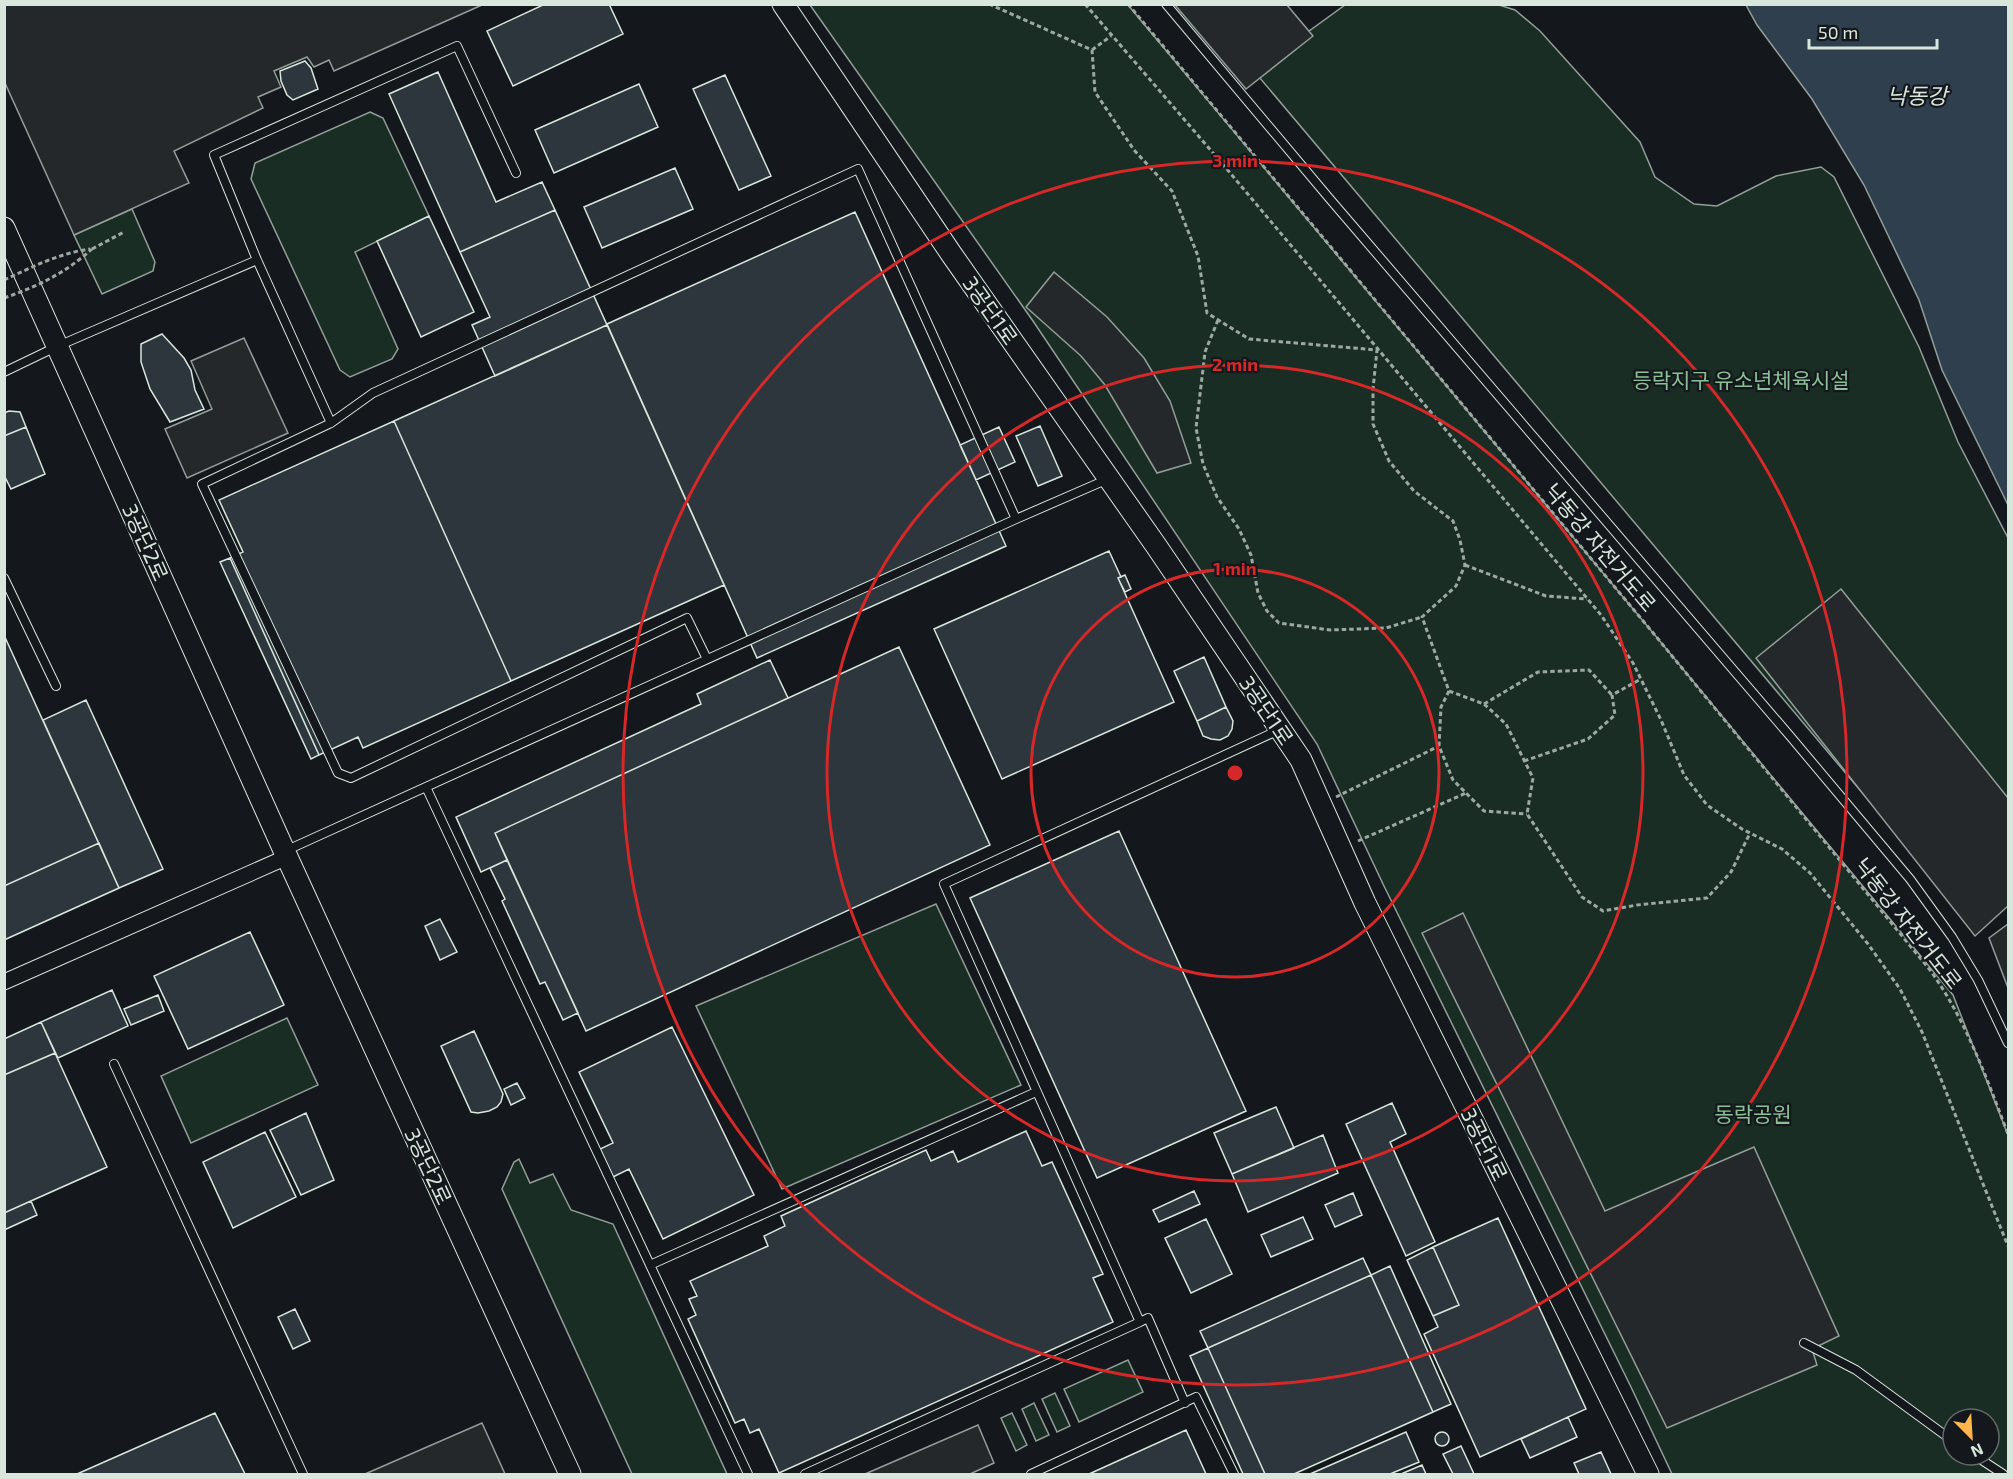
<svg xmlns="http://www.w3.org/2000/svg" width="2013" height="1479" viewBox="0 0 2013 1479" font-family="'Exo 2','Noto Sans KR',sans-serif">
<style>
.green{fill:#1a2d24;stroke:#939e99;stroke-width:1.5;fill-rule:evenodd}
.parking{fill:#24282b;stroke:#939e99;stroke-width:1.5}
.water{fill:#2f3f4d;stroke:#939e99;stroke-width:1.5}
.building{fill:#2c363c;stroke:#d8e6dc;stroke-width:1.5}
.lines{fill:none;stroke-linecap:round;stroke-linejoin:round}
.lane-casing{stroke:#d8e6dc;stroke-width:10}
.street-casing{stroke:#d8e6dc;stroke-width:17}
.secondary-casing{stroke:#d8e6dc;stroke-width:23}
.path{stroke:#9da8a2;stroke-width:3;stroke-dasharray:4.5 3;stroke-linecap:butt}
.lane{stroke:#14181c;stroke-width:8}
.street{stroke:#14181c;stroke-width:15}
.secondary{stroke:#14181c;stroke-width:21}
.path-bridge{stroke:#9da8a2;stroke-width:3;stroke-dasharray:4.5 3;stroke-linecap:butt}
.ring{fill:none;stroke:#d62828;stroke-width:3}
.labels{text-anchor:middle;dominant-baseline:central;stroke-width:4.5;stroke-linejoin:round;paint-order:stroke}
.street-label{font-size:21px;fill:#d8e6dc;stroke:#14181c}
.park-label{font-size:21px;fill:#8ac095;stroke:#14181c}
.water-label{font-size:22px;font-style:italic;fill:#d8e6dc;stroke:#14181c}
.centre{fill:#d62828;stroke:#14181c;stroke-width:3}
.ring-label{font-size:18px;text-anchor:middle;font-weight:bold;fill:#d62828;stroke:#14181c;stroke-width:4.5;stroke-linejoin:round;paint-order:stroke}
</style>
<rect width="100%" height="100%" fill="#14181c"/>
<path class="green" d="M810,5H1128L1654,634L1953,995L2008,1135V1474H1672L1631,1387L1383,884L1317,744L1033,321ZM1953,1419H1989V1455H1953Z
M1345,5H1499L1515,10L1540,31L1640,142L1655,177L1694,204L1717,206L1776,176L1821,167L1834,177L1919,347L1958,442L2008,538V903L1977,929L1254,71Z
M370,112L383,118L429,216L355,252L398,349L392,359L350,377L340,370L251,179L255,163Z
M132,209L155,262L153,271L102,294L74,235Z
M936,904L1021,1085L782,1189L696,1006Z
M287,1018L318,1085L191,1143L161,1076Z
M519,1159L530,1183L553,1174L571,1210L613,1224L727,1474H632L502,1189L514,1162Z
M1128,1360L1143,1392L1079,1422L1064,1389Z
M1055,1393L1070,1426L1057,1432L1042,1399Z
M1034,1403L1049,1435L1036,1441L1022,1409Z
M1012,1413L1027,1445L1016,1451L1001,1418Z"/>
<path class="parking" d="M4,5L5,4L482,5L334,71L329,60L314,67L307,57L274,71L281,87L258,97L263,108L174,151L189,183L74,235L5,83Z
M1175,5H1287L1313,36L1246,89Z
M1054,272L1107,317L1144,358L1170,401L1191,463L1157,473L1105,385L1081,356L1026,307Z
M244,338L288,433L187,478L165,429L212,409L191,361Z
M1841,589L2008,798V906L1975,936L1756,658Z
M1463,913L1605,1211L1754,1147L1839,1336L1812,1349L1817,1365L1667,1428L1422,933Z
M2008,924V988L1989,938Z
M482,1423L505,1474H365Z
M978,1425L994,1463L970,1474H865Z"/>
<path class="water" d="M1746,5H2008V505L1942,370L1919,300L1864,185L1812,99L1757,25Z"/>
<path class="building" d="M545,4H609L623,34L513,86L487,31Z
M305,61L311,68L318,89L293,100L287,95L281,81L280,71Z
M438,72L496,202L542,182L555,210L460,252L389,94Z
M725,75L771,176L739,190L693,89Z
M639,84L658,127L554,173L535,130Z
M675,168L693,209L602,248L584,207Z
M555,210L607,325L495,376L472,325L490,317L460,252Z
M855,212L1006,546L757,658L607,324Z
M429,216L474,312L421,337L377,241Z
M607,325L724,585L511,681L394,421Z
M162,334L184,358L191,370L195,390L204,409L170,422L150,389L141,362V344Z
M9,411L20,412L26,427L4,436V413Z
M394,421L511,681L363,748L358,737L319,755L230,558L243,552L219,500Z
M1040,426L1062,476L1038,486L1016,436Z
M26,427L45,474L11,489L4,475V436Z
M999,427L1015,462L976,480L960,445Z
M1109,551L1121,577L1118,578L1174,702L1002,779L934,629Z
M230,558L319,755L311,759L220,562Z
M1125,575L1131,589L1125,592L1118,578Z
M4,635L119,888L4,940Z
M899,647L990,845L586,1031L495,833Z
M1204,657L1226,707L1197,721L1174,671Z
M770,660L788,698L495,833L507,860L481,872L456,817L701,704L697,694Z
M86,700L163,869L119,888L43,720Z
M1226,707L1233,721L1232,729L1228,736L1220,740L1211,739L1203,736L1197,721Z
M1119,831L1246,1111L1097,1178L970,898Z
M99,843L119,888L4,940V886Z
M507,860L578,1013L563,1020L545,982L540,984L502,901L505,899L490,868Z
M440,919L457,952L440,960L425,926Z
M250,932L284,1005L188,1049L154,976Z
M112,990L128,1026L58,1058L41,1022Z
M158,995L164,1011L131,1025L124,1009Z
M41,1022L55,1053L4,1075V1039Z
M672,1027L754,1195L663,1239L629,1169L613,1177L600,1149L613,1143L579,1072Z
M474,1031L503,1094L501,1102L497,1107L489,1111L478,1113L471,1112L441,1046Z
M55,1053L107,1167L4,1213V1075Z
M517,1083L525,1098L511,1105L504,1089Z
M1392,1103L1406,1134L1390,1142L1435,1242L1406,1256L1346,1124Z
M1276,1107L1294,1148L1232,1174L1214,1133Z
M306,1113L334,1180L301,1195L270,1130Z
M1026,1131L1042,1166L1052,1162L1103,1274L1093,1278L1113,1322L779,1473L759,1429L750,1433L744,1419L735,1423L688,1319L696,1315L689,1299L697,1296L690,1281L768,1246L764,1236L785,1226L781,1216L926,1150L931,1161L953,1151L958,1162Z
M265,1132L296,1197L233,1228L203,1162Z
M1323,1135L1338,1173L1248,1212L1232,1174Z
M1194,1191L1200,1204L1159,1222L1153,1210Z
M1353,1193L1362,1215L1335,1227L1325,1205Z
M31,1201L37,1215L4,1230V1213Z
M1303,1217L1313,1239L1271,1257L1261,1235Z
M1498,1218L1586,1409L1480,1457L1424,1334L1438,1327L1433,1316L1459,1305L1433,1247Z
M1206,1219L1232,1274L1191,1293L1165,1238Z
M1433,1247L1459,1305L1433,1316L1407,1260Z
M1363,1258L1371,1275L1208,1348L1200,1331Z
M1390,1266L1451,1404L1433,1412L1371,1275Z
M1371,1275L1433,1412L1294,1474H1265L1208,1348Z
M295,1309L310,1341L293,1349L278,1317Z
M1208,1348L1265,1474H1243L1190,1356Z
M215,1413L245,1474H77Z
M1568,1417L1577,1437L1530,1458L1521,1439Z
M1186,1430L1206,1474H1089Z
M1435 1439a7 7 0 1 1 14 0a7 7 0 1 1-14 0Z
M1406,1432L1419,1462L1390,1474H1310Z
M1461,1446L1474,1474H1453L1443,1454Z
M1601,1452L1611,1474H1579L1574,1463Z
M1422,1465L1426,1474H1401Z"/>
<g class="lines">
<defs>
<path id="lane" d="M1166,4L1329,198L1790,736L1910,879L1952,937L1978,980L2008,1043
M4,372L58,346L257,260
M331,423L257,260L214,155L457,46L516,173
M4,578L56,686
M707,659L687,618L351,778L338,773L202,484L331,423L373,393L858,169L1016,519
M426,787L748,1474
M285,851L1016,519L1108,479
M114,1064L303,1474
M650,1265L1036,1092
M1804,1343L1856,1370L1953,1441
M1185,1403L1148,1318L1140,1322L944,884L1279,730
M1974,1455L2003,1474
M805,1474L1140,1322
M1031,1474L1196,1397L1234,1474"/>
<path id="street" d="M4,982L287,857"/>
<path id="secondary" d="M783,4L952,255L1157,547L1301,760L1365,903L1648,1474
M4,228L287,857L570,1474"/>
</defs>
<use href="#lane" class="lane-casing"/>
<use href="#street" class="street-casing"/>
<use href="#secondary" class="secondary-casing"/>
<path class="path" d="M989,4L1092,50L1095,92L1134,150L1172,191L1198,256L1207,313L1249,339L1377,350L1373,389V424L1389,461L1414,491L1453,521L1460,540L1465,565L1456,586L1422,617L1449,691L1484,704L1506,724L1533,778L1527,814L1582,897L1603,911L1637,905L1707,898L1731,872L1750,833
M1085,4L1226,168L1601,615L1633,663L1661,720L1684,775L1707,805L1742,829L1782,849L1810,873L1868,944L1900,989L1922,1032L2008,1246
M1128,4L1654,634L1930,970C1966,1020 1986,1077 2008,1134
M1092,50L1111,36
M92,249L124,232
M1218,320L1205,352L1196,428L1203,464L1217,497L1239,529L1251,555L1258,593L1267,611L1279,623L1330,630L1386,628L1422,617
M1465,565L1546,596L1587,599
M1449,691L1441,707L1439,746L1453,780L1484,811L1527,814
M1484,704L1538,672L1589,670L1612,695
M1524,761L1588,739L1615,715L1612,695L1641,679
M1336,797L1439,746
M1358,841L1466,793"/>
<use href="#lane" class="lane"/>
<use href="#street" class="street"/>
<use href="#secondary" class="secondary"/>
<path class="path-bridge" d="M4,280C32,267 60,253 90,249
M4,298C39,286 65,273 92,249"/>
</g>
<g class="ring">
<circle cx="1235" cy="773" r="204"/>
<circle cx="1235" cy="773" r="408"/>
<circle cx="1235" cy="773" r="612"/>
</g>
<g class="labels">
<g class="street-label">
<text transform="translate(991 310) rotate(55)">3공단1로</text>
<text transform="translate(146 542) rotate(66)">3공단2로</text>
<text transform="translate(1601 547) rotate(50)">낙동강 자전거도로</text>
<text transform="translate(1267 710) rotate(56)">3공단1로</text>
<text transform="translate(1909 923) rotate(52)">낙동강 자전거도로</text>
<text transform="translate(1485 1144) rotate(64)">3공단1로</text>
<text transform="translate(429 1166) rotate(65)">3공단2로</text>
</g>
<g class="park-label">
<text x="1741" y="379">등락지구 유소년체육시설</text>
<text x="1753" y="1113">동락공원</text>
</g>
<g class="water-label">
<text x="1917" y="95">낙동강</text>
</g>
</g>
<circle cx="1235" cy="773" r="9" class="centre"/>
<g class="ring-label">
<text x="1235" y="167">3 min</text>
<text x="1235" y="371">2 min</text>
<text x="1235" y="575">1 min</text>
</g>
<rect width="2013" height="1479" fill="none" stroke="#d8e6dc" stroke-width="12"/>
<g transform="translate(1971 1437) rotate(156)"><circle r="28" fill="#14181c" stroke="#626a69" stroke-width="1.5"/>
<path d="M0-4.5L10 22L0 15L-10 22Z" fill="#ffb74d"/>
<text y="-9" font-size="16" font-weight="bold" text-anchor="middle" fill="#d8e6dc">N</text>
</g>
<path d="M1809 39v9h128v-9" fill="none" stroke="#d8e6dc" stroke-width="3"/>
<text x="1818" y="39" font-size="18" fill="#d8e6dc" stroke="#14181c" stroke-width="4.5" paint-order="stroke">50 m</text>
</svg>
